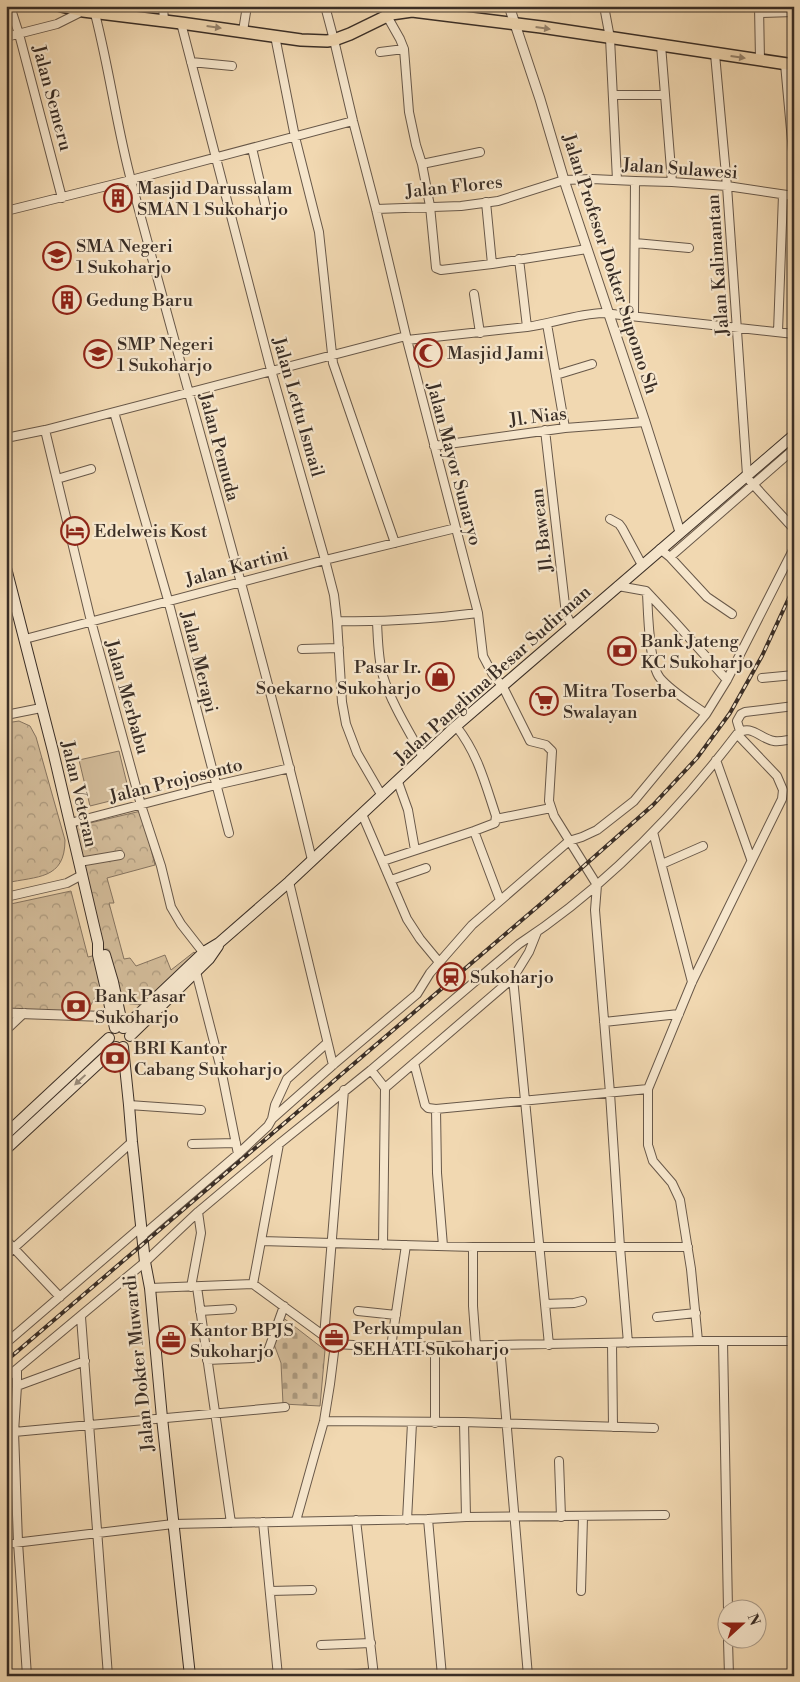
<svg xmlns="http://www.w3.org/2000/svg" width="800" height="1682" viewBox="0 0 800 1682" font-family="'Libre Bodoni',serif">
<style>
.cemetery{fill:url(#cemetery-stones);stroke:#867460}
.park{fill:url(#park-crowns);stroke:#867460}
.garden{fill:#d2bb99;stroke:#867460}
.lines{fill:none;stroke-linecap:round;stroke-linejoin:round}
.minor-casing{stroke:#685849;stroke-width:10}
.tertiary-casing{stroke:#685849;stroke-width:11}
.secondary-casing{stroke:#3a2e26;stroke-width:12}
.primary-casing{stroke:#3a2e26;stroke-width:14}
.minor{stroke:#f6e6cc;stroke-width:8}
.tertiary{stroke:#f6e6cc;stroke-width:9}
.secondary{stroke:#f6e6cc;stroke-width:10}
.primary{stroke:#f1d8b1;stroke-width:11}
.rail-casing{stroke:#3a2e26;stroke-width:4}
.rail{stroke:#f6e6cc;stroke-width:2;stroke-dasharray:5.5;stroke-linecap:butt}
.oneway{fill:#96836c}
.oneway2{fill:#988a79}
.labels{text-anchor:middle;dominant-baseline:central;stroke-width:4.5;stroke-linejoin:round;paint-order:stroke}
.street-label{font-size:18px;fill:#3a2e26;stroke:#f6e6cc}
.poi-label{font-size:18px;fill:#3a2e26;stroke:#f6e6cc;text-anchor:start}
</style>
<defs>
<pattern id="cemetery-stones" width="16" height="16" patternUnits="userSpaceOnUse" patternTransform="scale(1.25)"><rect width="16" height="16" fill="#d2bb99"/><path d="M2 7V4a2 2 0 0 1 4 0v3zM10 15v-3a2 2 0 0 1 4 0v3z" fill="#ab987d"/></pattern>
<pattern id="park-crowns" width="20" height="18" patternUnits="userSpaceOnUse" patternTransform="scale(1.25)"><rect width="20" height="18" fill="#d2bb99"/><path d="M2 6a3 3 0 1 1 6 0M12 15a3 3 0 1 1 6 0" fill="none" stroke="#ab987d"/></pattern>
</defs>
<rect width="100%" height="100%" fill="#f1d8b1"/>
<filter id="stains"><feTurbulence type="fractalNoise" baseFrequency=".004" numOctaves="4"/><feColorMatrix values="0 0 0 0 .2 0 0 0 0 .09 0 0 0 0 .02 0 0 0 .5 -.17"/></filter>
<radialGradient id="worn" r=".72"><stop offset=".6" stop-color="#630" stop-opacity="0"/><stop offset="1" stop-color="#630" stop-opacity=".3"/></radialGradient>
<path class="cemetery" d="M277,1313L325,1350L320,1406L283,1404L281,1363L271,1336Z"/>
<path class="park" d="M19,721L30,726L36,737L65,840C65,880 37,876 6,883V723Z
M141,811L155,865L107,878L114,903H109L124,959L130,958L136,966L165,955L171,970L194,952L200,959L143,1005L130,1004L110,993L73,827Z
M71,891L88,957L96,955L103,987L97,989L98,992L87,1012H6V905Z"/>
<path class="garden" d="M119,751L130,796L90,806L79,760Z"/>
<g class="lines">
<defs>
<path id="minor" d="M10,6L19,34L62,198
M93,6C109,65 116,125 132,184C192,409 258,633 312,860
M163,6L164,21
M325,6L334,40L353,121L376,209L407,340L478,613L483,656L492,673L503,687L530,741L546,745L552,751L549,801L554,816L597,885L595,910L610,1093L620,1247L628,1343
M604,6L610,38L617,180
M759,6L760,60
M760,13L794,12
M387,16L400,39L404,49L409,112L416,145L422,164L430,206L436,268L441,270L492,264L587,249
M181,23L271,370L325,560L334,595L337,621L342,702L346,724L357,753L382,796
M243,31L247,6
M275,36L295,137L319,232L333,363L395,543
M6,37L57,24L83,11
M661,45L672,182
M380,52L404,49
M715,54L727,186L747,475
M191,62L232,66
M785,64L794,163
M613,95H664
M252,148L265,204
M422,164L480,152
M486,202L492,264
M376,209L461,206L498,201L564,180L592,179L635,181L672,182L727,186L794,196
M6,211L131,180L353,121
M635,243L689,248
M519,259L527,327
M474,294L480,333
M634,315L635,181
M547,324L565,428
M778,332L783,195
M407,340L527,327C553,323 577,314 603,313L794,334
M556,375L592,364
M114,412L168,600L229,833
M45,430L91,621L141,805L161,866L171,907L181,924L206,956
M545,430L566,614L572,626
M6,438L45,430L406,336
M434,446L565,428L645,422
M57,479L91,469
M750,481L794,529
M610,519L619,524L622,528L642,565
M660,549L670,557L707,597L732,614
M670,557L794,449
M618,586L646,591L675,622L727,680
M647,593C648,612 649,665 660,678C672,692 691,703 706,714
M337,621C384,622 431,619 478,613
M377,622C378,640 378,659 383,676C392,705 409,731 423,757
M25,639L325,560L456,528
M302,649L339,648
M762,678L794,675
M6,715L41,708
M740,731L737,721L741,714L745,712L794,706
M716,760L751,859
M398,782L408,810L415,850
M362,814L407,919L420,939L439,962
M496,819L551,808
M70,823L216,785L290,768
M474,831L500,900
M653,832L692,982
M383,861L474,831L495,823L496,816C485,783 478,754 456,726
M79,862L120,855
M662,864L703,846
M391,880L426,868
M289,882L333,1065
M6,897L67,883L82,875
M195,968L221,1069L238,1154
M513,978L549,1345
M604,1022L679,1014
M6,1030L24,1013
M414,1063L425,1105L428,1108L436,1109L648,1089
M371,1070L385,1088L383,1245
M385,1088L513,978L529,952L537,932
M129,1105L201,1110
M436,1109L437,1173L443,1246
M272,1119L275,1105L287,1079L327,1043
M192,1144L236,1143
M142,1236L238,1154L268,1126L272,1119L333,1065L417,994L430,973L472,925L569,841L582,837L597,830L634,801L706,714L727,680L794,548
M6,1240L60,1297
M261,1241L473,1247H688
M473,1247V1306L476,1346
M6,1255L132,1142
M253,1284L279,1144
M191,1287L201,1233L198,1212
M197,1287L231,1523
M150,1288L253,1284L335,1344L391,1347L698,1341H794
M545,1304L574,1303L582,1301
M200,1311L232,1309
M358,1311L396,1315
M81,1317L108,1676
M657,1317L696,1313
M324,1337L344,1090
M698,1341L691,1269L680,1200L672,1183L653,1161L648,1145V1089L692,982L782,799L783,790L777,776L737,734
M723,1341L728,1610
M6,1343L141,1227
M612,1343L613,1427
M500,1346L528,1676
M391,1347L406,1245
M435,1347V1423
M207,1360L253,1358L268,1351L284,1306
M17,1371V1386L14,1432L18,1542L27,1676
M6,1378L145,1262L198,1212L279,1144L371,1070L519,944C603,889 676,814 737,734C751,723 760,739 774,741C780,742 787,740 794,739
M17,1386L85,1361
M324,1421L464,1422L654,1428
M464,1422L466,1517
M6,1436L14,1432L285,1407
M559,1461L561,1517
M428,1519L442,1676
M356,1520L374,1676
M407,1520L412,1423
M296,1521L324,1421L330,1384L335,1344
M263,1522L278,1676
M6,1544L173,1524L428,1519L466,1517L665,1515
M270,1591L312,1590
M581,1591L583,1517
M728,1640L729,1676
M321,1645L371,1643
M327,1676L373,1673"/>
<path id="tertiary" d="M509,6L540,99L564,180L645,422L680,532
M6,1013L118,1017"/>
<path id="secondary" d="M6,568L53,751L98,943V955L115,1028
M105,955L113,982L123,1028
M124,1028L204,952L219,943L289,882L456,726L794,435
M130,1036L209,959L218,946
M123,1047L129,1105L132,1142L145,1262L150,1288L162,1418L190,1676
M6,1134L109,1038
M6,1149L116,1047"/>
<path id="primary" d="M61,6L83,11L181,23L301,40L327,41L334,40L350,34L391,14L412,11L541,27L794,65"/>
</defs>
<use href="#minor" class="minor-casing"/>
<use href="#tertiary" class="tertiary-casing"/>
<use href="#secondary" class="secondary-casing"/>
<use href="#primary" class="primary-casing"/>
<use href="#minor" class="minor"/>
<use href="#tertiary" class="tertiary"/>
<use href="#secondary" class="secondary"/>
<use href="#primary" class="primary"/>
<defs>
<path id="rail" d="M6,1361L543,902L653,805L697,758L730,713L762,656L794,587"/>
</defs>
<use href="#rail" class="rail-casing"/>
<use href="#rail" class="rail"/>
</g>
<defs><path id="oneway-solid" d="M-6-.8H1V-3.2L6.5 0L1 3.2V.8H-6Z" transform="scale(1.25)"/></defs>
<g class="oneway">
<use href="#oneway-solid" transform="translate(214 27) rotate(8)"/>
<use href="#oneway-solid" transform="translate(543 28) rotate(8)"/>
<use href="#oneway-solid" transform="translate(738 57) rotate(8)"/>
</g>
<use class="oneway2" href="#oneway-solid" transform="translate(80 1080) rotate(137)"/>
<defs>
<symbol id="building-ring" viewBox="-11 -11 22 22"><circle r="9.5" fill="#f6e6cc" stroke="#8f2418" stroke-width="1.5"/><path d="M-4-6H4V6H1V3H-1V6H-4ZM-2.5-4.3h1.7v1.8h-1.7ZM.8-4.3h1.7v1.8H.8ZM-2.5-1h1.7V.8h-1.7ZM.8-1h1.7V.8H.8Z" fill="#8f2418"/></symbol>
<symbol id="school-ring" viewBox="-11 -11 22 22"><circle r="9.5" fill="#f6e6cc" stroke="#8f2418" stroke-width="1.5"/><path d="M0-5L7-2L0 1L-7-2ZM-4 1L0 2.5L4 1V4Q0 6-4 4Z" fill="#8f2418"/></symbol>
<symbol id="mosque-ring" viewBox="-11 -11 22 22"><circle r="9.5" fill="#f6e6cc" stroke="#8f2418" stroke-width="1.5"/><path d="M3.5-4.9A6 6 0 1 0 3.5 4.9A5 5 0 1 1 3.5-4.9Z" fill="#8f2418"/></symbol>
<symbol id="hotel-ring" viewBox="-11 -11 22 22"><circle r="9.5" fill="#f6e6cc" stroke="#8f2418" stroke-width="1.5"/><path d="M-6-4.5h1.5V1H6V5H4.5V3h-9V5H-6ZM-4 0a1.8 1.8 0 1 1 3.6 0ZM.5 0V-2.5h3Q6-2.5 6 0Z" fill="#8f2418"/></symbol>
<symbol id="bank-ring" viewBox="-11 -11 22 22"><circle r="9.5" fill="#f6e6cc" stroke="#8f2418" stroke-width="1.5"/><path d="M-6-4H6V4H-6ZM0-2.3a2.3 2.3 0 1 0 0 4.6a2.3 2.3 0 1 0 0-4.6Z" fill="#8f2418"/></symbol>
<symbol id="shop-ring" viewBox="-11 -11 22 22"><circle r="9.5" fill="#f6e6cc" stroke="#8f2418" stroke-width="1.5"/><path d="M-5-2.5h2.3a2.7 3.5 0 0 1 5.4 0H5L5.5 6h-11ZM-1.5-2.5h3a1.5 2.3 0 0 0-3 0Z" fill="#8f2418"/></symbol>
<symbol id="supermarket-ring" viewBox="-11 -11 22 22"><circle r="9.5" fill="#f6e6cc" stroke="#8f2418" stroke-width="1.5"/><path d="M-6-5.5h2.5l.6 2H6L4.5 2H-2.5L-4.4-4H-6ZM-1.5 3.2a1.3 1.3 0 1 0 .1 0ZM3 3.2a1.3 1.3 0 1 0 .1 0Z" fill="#8f2418"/></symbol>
<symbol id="station-ring" viewBox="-11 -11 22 22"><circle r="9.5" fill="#f6e6cc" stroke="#8f2418" stroke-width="1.5"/><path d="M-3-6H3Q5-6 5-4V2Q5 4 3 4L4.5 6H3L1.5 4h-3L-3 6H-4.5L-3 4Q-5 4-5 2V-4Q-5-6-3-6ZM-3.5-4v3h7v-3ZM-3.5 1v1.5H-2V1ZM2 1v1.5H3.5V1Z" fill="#8f2418"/></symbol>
<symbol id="office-ring" viewBox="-11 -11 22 22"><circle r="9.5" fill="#f6e6cc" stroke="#8f2418" stroke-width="1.5"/><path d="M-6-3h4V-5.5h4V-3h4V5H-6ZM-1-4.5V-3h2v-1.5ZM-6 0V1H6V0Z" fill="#8f2418"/></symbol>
</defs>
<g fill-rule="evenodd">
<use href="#building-ring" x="102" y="182" width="32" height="32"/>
<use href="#school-ring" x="41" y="240" width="32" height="32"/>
<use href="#building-ring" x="51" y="284" width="32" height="32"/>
<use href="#mosque-ring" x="412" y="337" width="32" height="32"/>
<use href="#school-ring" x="82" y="338" width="32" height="32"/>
<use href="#hotel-ring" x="59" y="515" width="32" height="32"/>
<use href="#bank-ring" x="606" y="635" width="32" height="32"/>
<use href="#shop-ring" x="424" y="661" width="32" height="32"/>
<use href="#supermarket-ring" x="528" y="685" width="32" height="32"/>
<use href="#station-ring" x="435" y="961" width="32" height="32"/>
<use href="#bank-ring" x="60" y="990" width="32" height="32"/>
<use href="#bank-ring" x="99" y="1042" width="32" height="32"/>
<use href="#office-ring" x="318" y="1322" width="32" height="32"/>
<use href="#office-ring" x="155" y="1324" width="32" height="32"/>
</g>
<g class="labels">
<g class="street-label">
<text transform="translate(52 98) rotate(75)">Jalan Semeru</text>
<text transform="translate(680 169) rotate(4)">Jalan Sulawesi</text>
<text transform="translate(454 187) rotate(-6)">Jalan Flores</text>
<text transform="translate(610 264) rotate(72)">Jalan Profesor Dokter Supomo Sh</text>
<text transform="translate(718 265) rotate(-94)">Jalan Kalimantan</text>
<text transform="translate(298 407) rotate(74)">Jalan Lettu Ismail</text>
<text transform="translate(538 417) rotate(-7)">Jl. Nias</text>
<text transform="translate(219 447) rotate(75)">Jalan Pemuda</text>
<text transform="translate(454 464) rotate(75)">Jalan Mayor Sunaryo</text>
<text transform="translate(542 530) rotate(-97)">Jl. Bawean</text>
<text transform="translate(237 567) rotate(-15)">Jalan Kartini</text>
<text transform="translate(199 662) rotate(76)">Jalan Merapi</text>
<text transform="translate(493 675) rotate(-42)">Jalan Panglima Besar Sudirman</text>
<text transform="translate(127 697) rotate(74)">Jalan Merbabu</text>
<text transform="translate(176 781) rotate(-14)">Jalan Projosonto</text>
<text transform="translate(79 794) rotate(77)">Jalan Veteran</text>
<text transform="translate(139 1363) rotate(-96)">Jalan Dokter Muwardi</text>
</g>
<g class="poi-label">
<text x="137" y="188">Masjid Darussalam<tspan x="137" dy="21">SMAN 1 Sukoharjo</tspan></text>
<text x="76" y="246">SMA Negeri<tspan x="76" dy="21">1 Sukoharjo</tspan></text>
<text x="86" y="300">Gedung Baru</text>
<text x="117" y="344">SMP Negeri<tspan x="117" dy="21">1 Sukoharjo</tspan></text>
<text x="447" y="353">Masjid Jami</text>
<text x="94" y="531">Edelweis Kost</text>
<text x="641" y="641">Bank Jateng<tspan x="641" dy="21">KC Sukoharjo</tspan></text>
<text x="421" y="667" text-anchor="end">Pasar Ir.<tspan x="421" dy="21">Soekarno Sukoharjo</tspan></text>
<text x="563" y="691">Mitra Toserba<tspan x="563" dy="21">Swalayan</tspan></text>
<text x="470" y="977">Sukoharjo</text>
<text x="95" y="996">Bank Pasar<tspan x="95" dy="21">Sukoharjo</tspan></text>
<text x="134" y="1048">BRI Kantor<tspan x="134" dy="21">Cabang Sukoharjo</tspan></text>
<text x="353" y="1328">Perkumpulan<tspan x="353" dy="21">SEHATI Sukoharjo</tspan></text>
<text x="190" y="1330">Kantor BPJS<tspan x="190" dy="21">Sukoharjo</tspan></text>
</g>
</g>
<rect width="800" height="1682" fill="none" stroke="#f1d8b1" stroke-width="25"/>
<rect x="8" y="8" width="785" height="1667" fill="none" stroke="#3a2e26" stroke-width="2.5"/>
<rect x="12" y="12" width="775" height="1657" fill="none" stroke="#3a2e26"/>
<g transform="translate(742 1624) rotate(69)"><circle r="24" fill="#f6e6cc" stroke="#ab9c8a"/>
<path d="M0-4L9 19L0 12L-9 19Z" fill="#8f2418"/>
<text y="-8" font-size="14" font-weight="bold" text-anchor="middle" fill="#3a2e26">N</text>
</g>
<rect width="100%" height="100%" filter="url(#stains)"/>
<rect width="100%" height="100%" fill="url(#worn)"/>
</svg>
